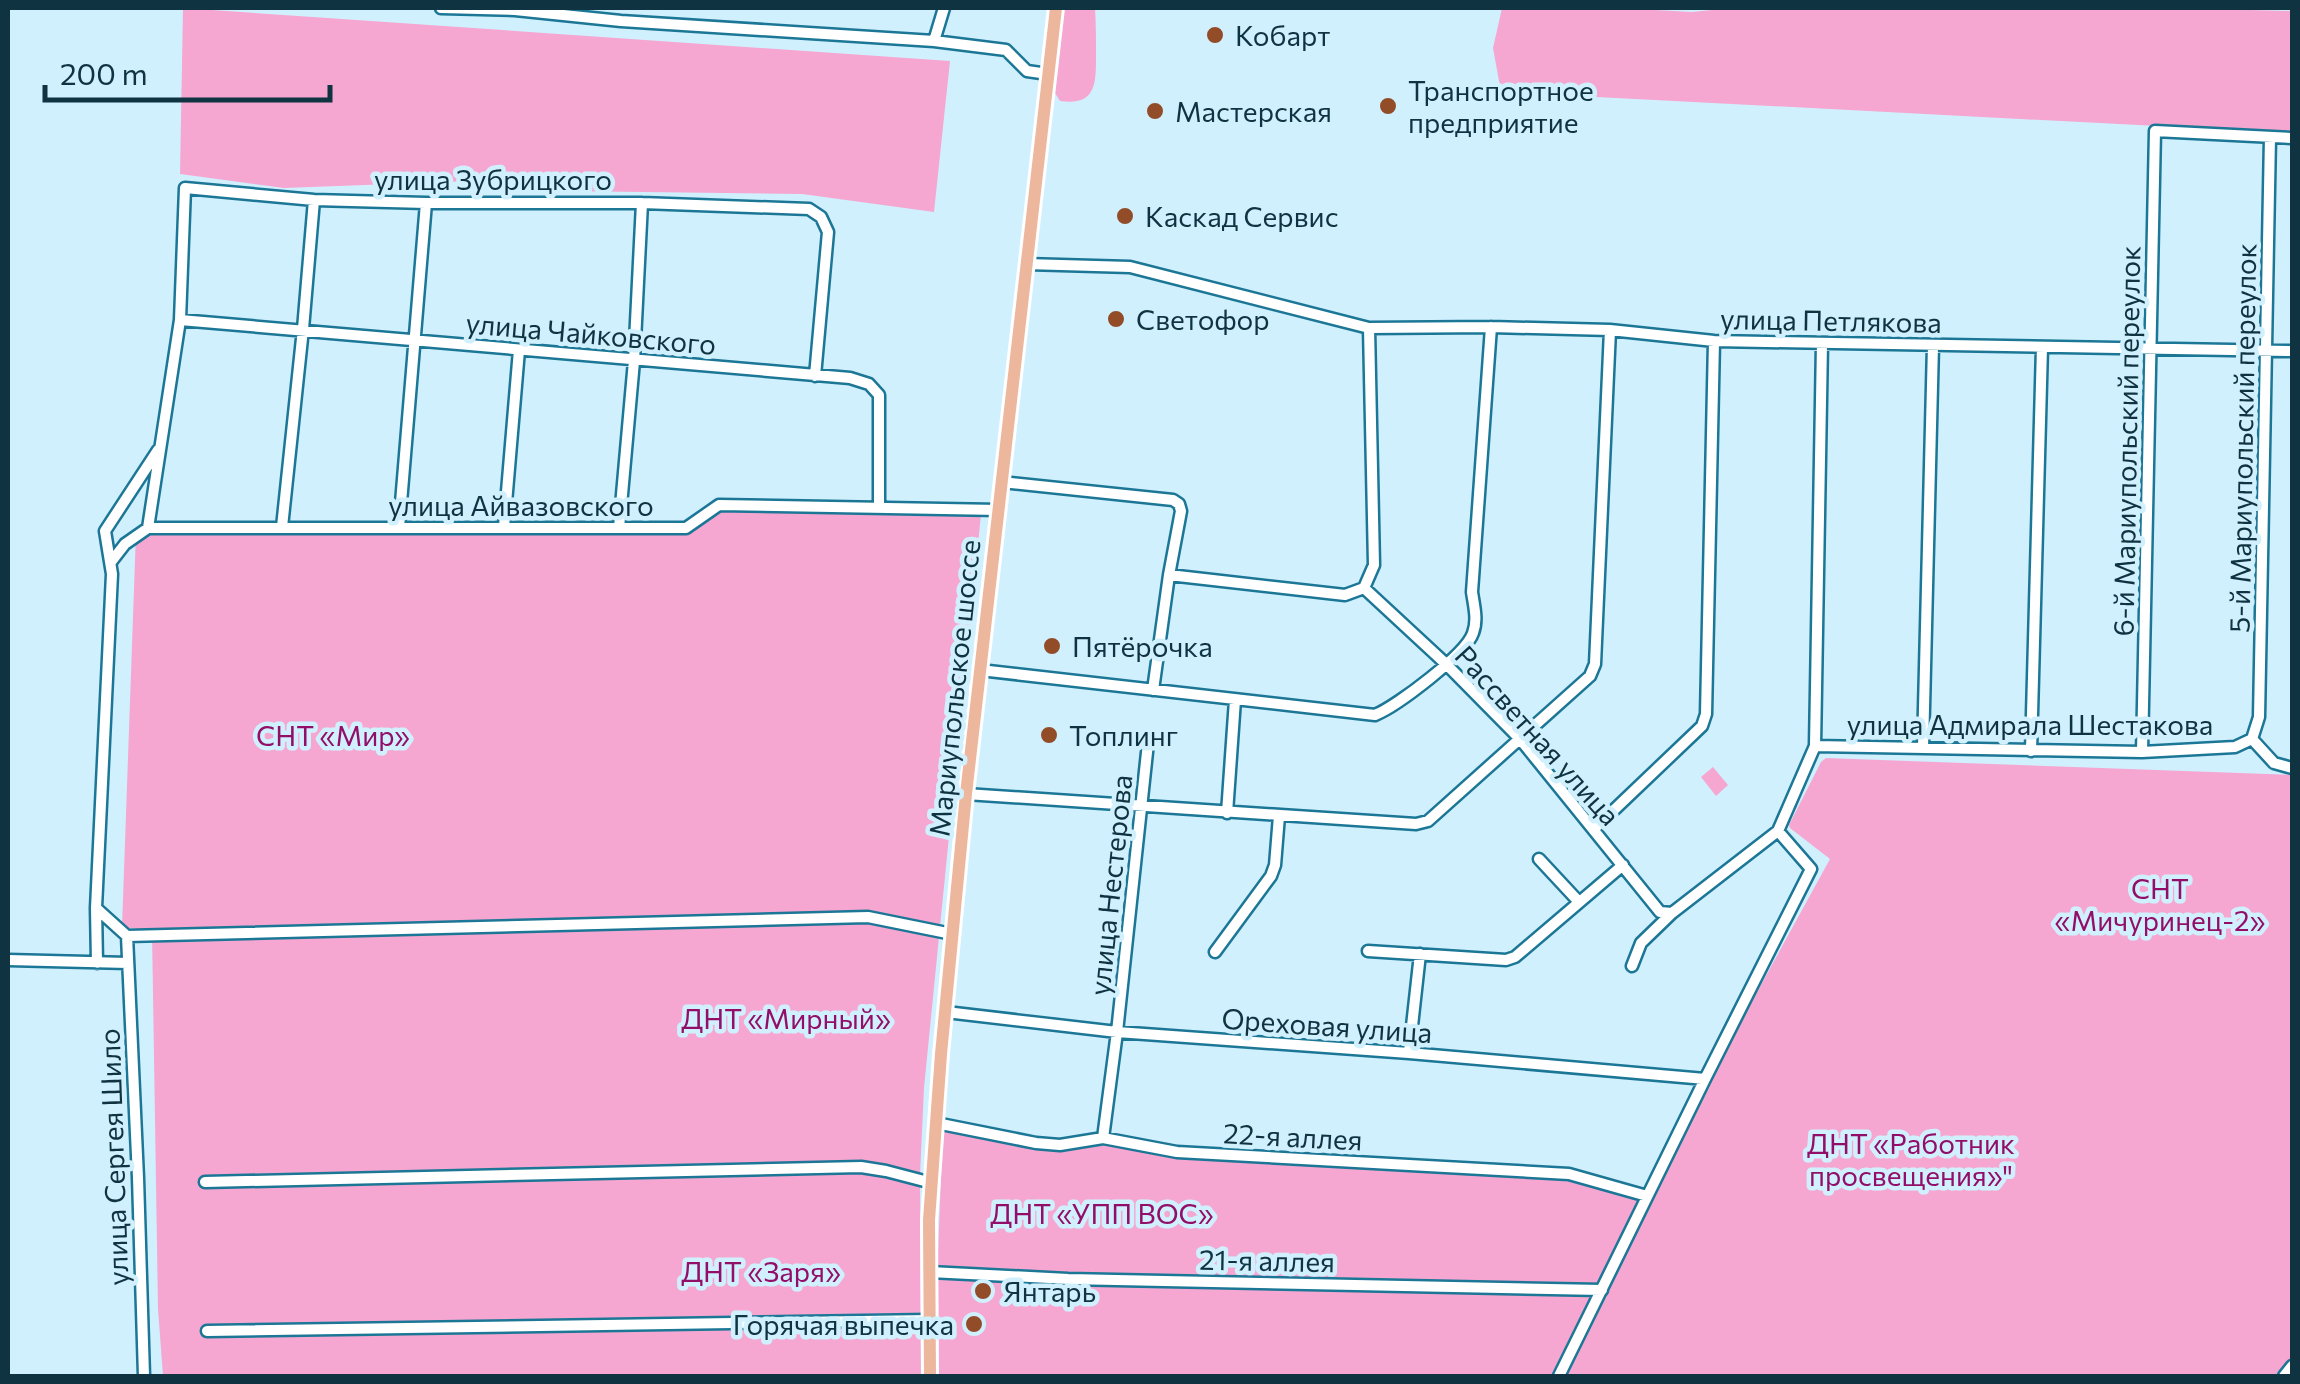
<svg xmlns="http://www.w3.org/2000/svg" width="2300" height="1384" viewBox="0 0 2300 1384" font-family="Commissioner,sans-serif">
<style>
.green{fill:#f5a7d1}
.lines{fill:none;stroke-linecap:round;stroke-linejoin:round}
.minor-casing{stroke:#1c7796;stroke-width:15}
.major-casing{stroke:#fff;stroke-width:18}
.minor{stroke:#fff;stroke-width:10}
.major{stroke:#edb79d;stroke-width:12}
.poi-dot{fill:#934c28;stroke:#d1f0fe;stroke-width:4}
.labels{text-anchor:middle;dominant-baseline:central;stroke-width:9;stroke-linejoin:round;paint-order:stroke}
.poi-label{font-size:28px;fill:#0f3340;stroke:#d1f0fe;text-anchor:start}
.street-label{font-size:28px;fill:#0f3340;stroke:#d1f0fe}
.park-label{font-size:28px;fill:#920e68;stroke:#d1f0fe}
</style>
<rect width="100%" height="100%" fill="#d1f0fe"/>
<path class="green" d="M183,8L950,61L934,212L802,194L563,191L500,180L284,188L180,174Z
M1064,8H1095C1096,24 1096,40 1096,56C1096,84 1096,106 1060,101L1055,93Z
M1502,8H1618L1692,12L1732,8H2175L2292,11V133L1501,92L1493,48Z
M719,507L981,514L924,1088L920,1175L921,1376H163L158,1309L152,931L122,927L136,532L687,529Z
M1826,758L2292,775V1376H938L937,1279L943,1125L1036,1143H1103L1177,1152L1569,1174L1652,1194L1706,1085L1830,859L1790,828L1789,825L1821,762Z
M1713,767L1728,785L1716,796L1701,777Z"/>
<g class="lines">
<defs>
<path id="minor" d="M441,8L515,10L621,21L934,41L1006,50L1027,71L1048,74
M934,41L944,8
M1026,264L1130,267L1369,328L1491,327L1610,330L1714,341L2292,351
M180,320L850,378L869,384L879,395V508
M1002,482L1173,500L1179,504L1181,511L1169,575L1153,690
M282,527L303,329L314,200
M399,527L426,203
M504,527L519,350
M148,528L180,320L185,188L314,200L426,203H642L809,209L821,217L828,232L815,376
M619,528L634,361L642,203
M111,562L125,544L148,528H686L719,505L999,510
M1169,575L1345,595L1364,588L1374,565L1369,328
M1364,588L1446,664L1520,739L1660,912L1672,913
M980,670L1375,715C1397,706 1466,654 1473,633C1478,620 1474,606 1472,592L1491,327
M2252,739L2259,717L2270,137
M2252,739L2274,763L2292,768
M1815,746L2142,752L2235,747L2252,739
M1923,748L1933,345
M2031,751L2042,347
M2142,752L2155,131L2292,138
M966,794L1416,824L1428,821L1590,676L1595,664L1610,330
M1227,813L1235,700
M1594,829L1702,726L1706,714L1714,341
M1539,859L1579,902
M96,908L127,936L868,917L952,934
M127,936L138,1178L144,1376
M1368,951L1506,960L1515,957L1623,865
M1215,952L1271,876L1275,865L1279,816
M8,960L128,963
M97,963L96,908L112,574L105,531L158,450
M1632,966L1641,943L1672,913L1778,831L1815,746L1822,343
M946,1012L1117,1032L1409,1053L1705,1079
M1409,1053L1420,954
M936,1123L1036,1143L1060,1145L1103,1138L1177,1152L1569,1174L1647,1196
M1103,1138L1117,1032L1148,743
M205,1182L861,1167L886,1171L932,1183
M930,1272L1068,1279L1602,1290
M207,1331L930,1320
M1559,1376L1705,1079L1811,869L1778,831
M2284,1376L2292,1366"/>
<path id="major" d="M930,1376L929,1220L941,1054L966,794L1056,8"/>
</defs>
<use href="#minor" class="minor-casing"/>
<use href="#major" class="major-casing"/>
<use href="#minor" class="minor"/>
<use href="#major" class="major"/>
</g>
<g class="poi-dot">
<circle cx="1215" cy="35" r="10"/>
<circle cx="1388" cy="106" r="10"/>
<circle cx="1155" cy="111" r="10"/>
<circle cx="1125" cy="216" r="10"/>
<circle cx="1116" cy="319" r="10"/>
<circle cx="1052" cy="646" r="10"/>
<circle cx="1049" cy="735" r="10"/>
<circle cx="983" cy="1291" r="10"/>
<circle cx="974" cy="1324" r="10"/>
</g>
<g class="labels">
<g class="poi-label">
<text x="1235" y="35">Кобарт</text>
<text x="1408" y="90">Транспортное<tspan x="1408" dy="32">предприятие</tspan></text>
<text x="1175" y="111">Мастерская</text>
<text x="1145" y="216">Каскад Сервис</text>
<text x="1136" y="319">Светофор</text>
<text x="1072" y="646">Пятёрочка</text>
<text x="1069" y="735">Топлинг</text>
<text x="1003" y="1291">Янтарь</text>
<text x="954" y="1324" text-anchor="end">Горячая выпечка</text>
</g>
<g class="street-label">
<text x="493" y="179">улица Зубрицкого</text>
<text transform="translate(1831 320) rotate(1)">улица Петлякова</text>
<text transform="translate(591 333) rotate(5)">улица Чайковского</text>
<text transform="translate(2242 438) rotate(-89)">5-й Мариупольский переулок</text>
<text transform="translate(2126 441) rotate(-89)">6-й Мариупольский переулок</text>
<text x="521" y="505">улица Айвазовского</text>
<text transform="translate(954 688) rotate(-84)">Мариупольское шоссе</text>
<text x="2030" y="724">улица Адмирала Шестакова</text>
<text transform="translate(1538 735) rotate(48)">Рассветная улица</text>
<text transform="translate(1110 885) rotate(-84)">улица Нестерова</text>
<text transform="translate(1327 1025) rotate(4)">Ореховая улица</text>
<text transform="translate(1293 1136) rotate(3)">22-я аллея</text>
<text transform="translate(113 1157) rotate(-92)">улица Сергея Шило</text>
<text transform="translate(1267 1260) rotate(1)">21-я аллея</text>
</g>
<g class="park-label">
<text x="333" y="735">СНТ «Мир»</text>
<text x="2160" y="888">СНТ<tspan x="2160" dy="32">«Мичуринец-2»</tspan></text>
<text x="786" y="1018">ДНТ «Мирный»</text>
<text x="1911" y="1143">ДНТ «Работник<tspan x="1911" dy="32">просвещения»"</tspan></text>
<text x="1102" y="1213">ДНТ «УПП ВОС»</text>
<text x="761" y="1271">ДНТ «Заря»</text>
</g>
</g>
<rect width="2300" height="1384" fill="none" stroke="#0f3340" stroke-width="20"/>
<path d="M45 85v15h285v-15" fill="none" stroke="#0f3340" stroke-width="5"/>
<text x="60" y="85" font-size="30" fill="#0f3340" stroke="#d1f0fe" stroke-width="8" paint-order="stroke">200 m</text>
</svg>
